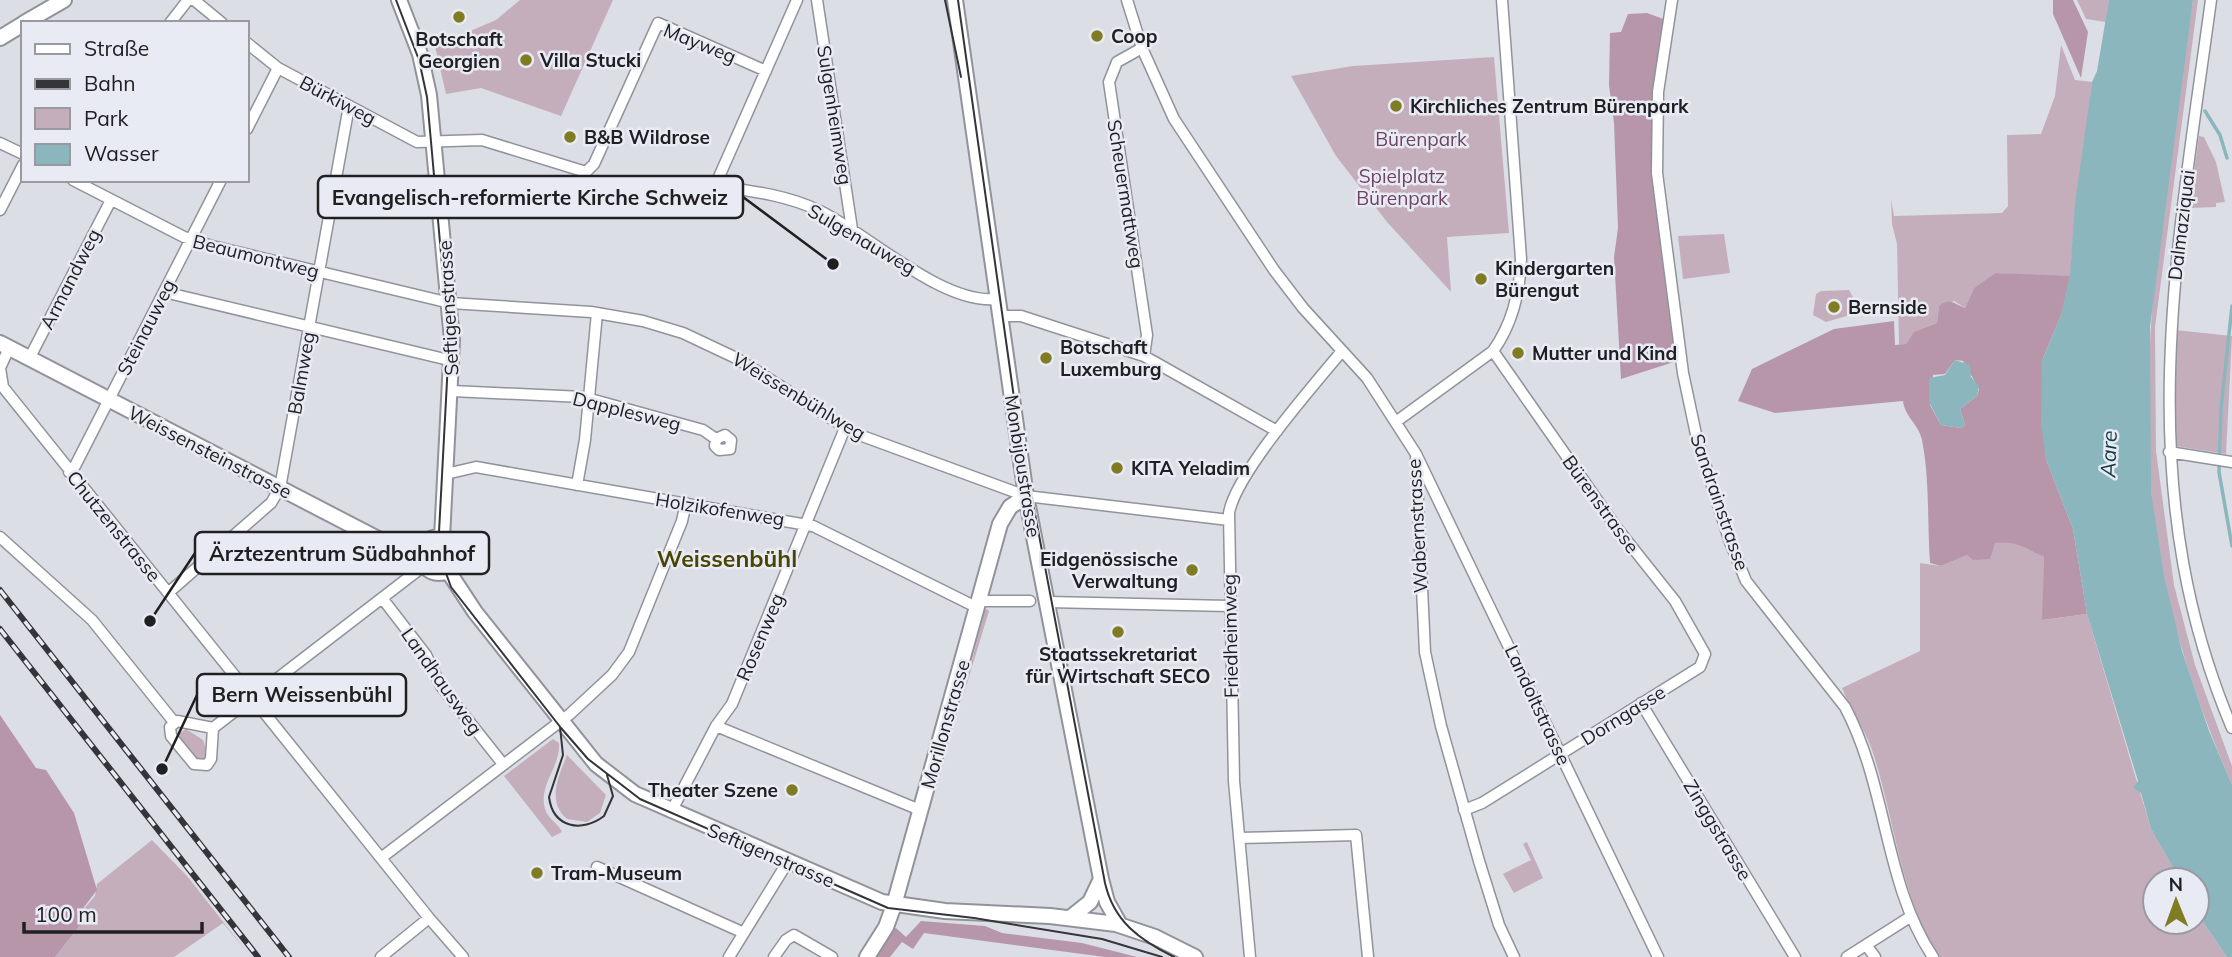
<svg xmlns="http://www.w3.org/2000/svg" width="2232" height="957" viewBox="0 0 2232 957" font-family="Mulish,sans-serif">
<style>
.green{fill:#c5aebc}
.forest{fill:#b796aa;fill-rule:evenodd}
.water{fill:#8bb6bd}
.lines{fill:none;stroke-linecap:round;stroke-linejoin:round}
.stream{stroke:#8bb6bd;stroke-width:3.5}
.street-casing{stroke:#91939b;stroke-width:13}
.secondary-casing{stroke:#91939b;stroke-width:18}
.street{stroke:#fff;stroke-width:10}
.secondary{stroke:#fff;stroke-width:14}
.tram{stroke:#343538;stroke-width:2}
.rail-casing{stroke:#343538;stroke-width:6}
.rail{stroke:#e9ebf4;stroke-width:3.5;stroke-dasharray:10;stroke-linecap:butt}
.poi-dot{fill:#807c23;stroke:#e9ebf4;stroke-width:2.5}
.labels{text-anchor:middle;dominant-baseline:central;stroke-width:5;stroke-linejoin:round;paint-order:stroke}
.poi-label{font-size:19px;font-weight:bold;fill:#202023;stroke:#e9ebf4;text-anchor:start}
.street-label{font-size:19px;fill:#202023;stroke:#e9ebf4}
.park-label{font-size:19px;fill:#704261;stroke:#e9ebf4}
.water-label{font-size:21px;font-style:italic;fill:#123c41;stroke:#e9ebf4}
.quarter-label{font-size:23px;font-weight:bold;fill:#494604;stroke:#e9ebf4}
.leader{fill:none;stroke:#202023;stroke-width:2.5}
.callout-dot{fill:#202023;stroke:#e9ebf4;stroke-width:2.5}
.callout{fill:#e9ebf4;stroke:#202023;stroke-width:2.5}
.callout-label{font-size:21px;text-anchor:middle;font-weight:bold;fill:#202023}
</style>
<rect width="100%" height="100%" fill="#dcdee6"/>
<path class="green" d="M520,0H613L561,116L481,88L446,94L435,46L496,20Z
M2077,0H2109L2106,22L2086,19Z
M2193,0H2198L2155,327L2156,451L2174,585L2195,665L2232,766V785C2192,692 2159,591 2151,490C2139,325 2168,162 2193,0Z
M2061,45L2075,80L2092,82L2071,262L2081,373L2048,276L1995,273L1974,288L1965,308L1954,301L1939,306L1937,323L1915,332L1906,344L1899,345L1897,244L1892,224L1891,199L1894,216L2002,213L2008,206L2007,135L2041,134L2055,96Z
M1494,57L1509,233L1447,237L1451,292L1387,222L1336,156L1291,76L1353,66Z
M2199,136L2204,137L2216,162L2225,202L2216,203V207L2189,208Z
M1724,234L1730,273L1683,279L1678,236Z
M1849,290L1855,301L1850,315L1826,322L1813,315L1816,294L1821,291Z
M2175,330L2232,336L2226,454L2175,446L2172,375Z
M2011,541L2044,557L2043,620L2087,614L2151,829L2180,880H2155V922H2197V913L2227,957H1939C1901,897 1895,823 1874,756C1867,732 1851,711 1842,688L1920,651V563L1941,566L1995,543Z
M987,609L989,611L961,703L985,610Z
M186,729L203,740L207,753L203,760L196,759L179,739L180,733Z
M553,739L559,743C561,766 538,785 545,809C548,819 558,823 562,832L552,837L504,776Z
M567,755L606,795L600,813L587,822L567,819C546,801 559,776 567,755Z
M152,840L187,876L251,957L223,923L174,957H55L85,919L81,912L95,896L97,884Z
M1527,842L1543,878L1514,893L1503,874L1531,860L1523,844Z"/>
<path class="forest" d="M2053,0H2073L2088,32L2081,78L2053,14Z
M1647,13L1666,20L1655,117L1680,360L1621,379L1614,257L1618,228L1614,123L1609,85L1610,33L1621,32L1628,14Z
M1995,273L2070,276L2061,315L2042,361L2046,459L2073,529L2087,614L2042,620L2044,557C2025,549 2018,540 1995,543L1990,559L1973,560L1967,555L1941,566L1930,563C1927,521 1930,481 1922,440C1919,425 1905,417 1903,401L1775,413L1738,401L1752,369L1834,329L1894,321L1895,345L1906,344L1914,332L1937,323L1939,306C1951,297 1953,304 1965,308L1974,288ZM1955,360L1963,361L1979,389L1977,396L1960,409L1965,425L1961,428L1941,425L1930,405L1933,375L1945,374Z
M0,715L36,768L46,770L74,813L97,890L81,911L85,919L55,957H0Z
M921,921L985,926L1002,933L1082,943L1137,957H1105L924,933L913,949L902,942L890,957H875L891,930L896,928L906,937Z"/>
<path class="water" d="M2109,0H2193L2150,327L2151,491L2164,576L2182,651L2209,731L2232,785V957H2227L2197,913V880H2180L2151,829L2141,793L2133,788L2138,781L2087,614L2073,529L2046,459L2041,424L2042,361L2061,315L2070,276L2075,204L2092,82L2097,71Z
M1955,360L1970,365L1971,377L1979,386L1977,396L1960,409L1965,425L1961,428L1941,425L1929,402V378L1945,375Z"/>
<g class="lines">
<path class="stream" d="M2205,111L2220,135L2227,158
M2232,306L2221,409L2219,472L2232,546"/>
<defs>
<path id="street" d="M194,0L222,23
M797,0L715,186C752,191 787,195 820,211C870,235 942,305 997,299
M817,0L852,229
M1127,0L1142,48L1174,119L1274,270L1303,308L1367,378L1416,454L1658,957
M1672,0L1658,92L1657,173L1683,373L1697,439L1730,542L1746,581L1845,707C1888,788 1884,884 1933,957
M2211,0C2177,251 2129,485 2232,728
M170,23L188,0
M247,43L278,68L417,142L482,140L586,172L594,164L658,23L766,71
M1142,48L1117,62L1109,82L1147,335L1144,356
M247,129L278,68
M0,143L23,154
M73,180L184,237L212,246L450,303L591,312L643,321L683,333L736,358L854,433L1026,496L1229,520
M0,210L23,165
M164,292L453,361
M1000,316H1021L1144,356L1277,431
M9,348L0,368L3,387L429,918L463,957
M29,359L111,200
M452,391L583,397L703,430L716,439L725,435L731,440L730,449L719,450L715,446L716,439
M1397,421L1493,351C1513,323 1520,292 1521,259L1502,0
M2169,452L2232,462
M1416,458L1425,652L1441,726L1479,861L1499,925L1514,957
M69,472L75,466L221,180
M446,474L476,467L813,526L978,608
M577,485L585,440L597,313
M0,537L92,620L174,722
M168,593L271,503L280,488L349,106
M382,598L426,655L441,686L503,764
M980,601H1030
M1048,602L1229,606
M1641,703L1795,957
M177,721L213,728L211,759L207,765L194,764L171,736L170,727Z
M716,726L920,810
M213,728L425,565
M1464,810L1482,803L1700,667L1705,654L1675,601L1616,527L1493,351
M671,812L716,726L732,704L845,428
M1239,838L1356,835L1368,957
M381,858L570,714L612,675L629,652L682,521L686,503
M597,867L744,933
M1866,945L1875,957
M381,957L429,918
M729,957L787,863
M774,957L786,940L794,935L832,957
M1250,957L1234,781L1229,513C1236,473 1314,385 1342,351
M1847,957L1910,917"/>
<path id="secondary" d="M399,0L420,54L429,95L452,340L442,538
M955,0L1026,496L1101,879L1107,902L1120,925
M24,23L64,0
M0,38L23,24
M0,343L380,540L422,555
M421 555a18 18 0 1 1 36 0a18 18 0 1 1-36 0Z
M448,571L475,612L596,764L635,794L882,902L945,911L1050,916L1116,924L1155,937L1195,957
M1070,918L1090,902L1101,879
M867,957L886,927L894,905L1000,524L1010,507L1026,496"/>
</defs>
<use href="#street" class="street-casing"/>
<use href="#secondary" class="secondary-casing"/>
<use href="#street" class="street"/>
<use href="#secondary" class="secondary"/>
<path class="tram" d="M396,0L419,60L427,97L449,343L438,551L451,587L561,728L588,759L640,799L888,908L974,918L1102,939L1162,957
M945,0L961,77
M958,0L1017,419L1105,883C1114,922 1140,940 1174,957
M560,727L563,755L549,797C553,828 582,833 604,816L613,796L607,775"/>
<defs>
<path id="rail" d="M0,590L289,957
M0,629L258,957"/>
</defs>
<use href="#rail" class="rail-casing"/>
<use href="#rail" class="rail"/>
</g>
<g class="poi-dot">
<circle cx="459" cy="17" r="7"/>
<circle cx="1097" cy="36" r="7"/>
<circle cx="526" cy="60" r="7"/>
<circle cx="1396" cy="106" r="7"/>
<circle cx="570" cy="137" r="7"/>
<circle cx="1481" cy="279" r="7"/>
<circle cx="1834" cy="307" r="7"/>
<circle cx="1518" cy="353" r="7"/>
<circle cx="1046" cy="358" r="7"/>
<circle cx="1117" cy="468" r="7"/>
<circle cx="1192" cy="570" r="7"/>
<circle cx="1118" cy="632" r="7"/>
<circle cx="792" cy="790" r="7"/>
<circle cx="537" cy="873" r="7"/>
</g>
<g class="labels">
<g class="poi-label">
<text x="1111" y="36">Coop</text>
<text x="459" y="39" text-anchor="middle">Botschaft<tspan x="459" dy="22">Georgien</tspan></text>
<text x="540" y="60">Villa Stucki</text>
<text x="1410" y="106">Kirchliches Zentrum Bürenpark</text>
<text x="584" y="137">B&amp;B Wildrose</text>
<text x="1495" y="268">Kindergarten<tspan x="1495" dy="22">Bürengut</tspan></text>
<text x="1848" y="307">Bernside</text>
<text x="1060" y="347">Botschaft<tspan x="1060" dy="22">Luxemburg</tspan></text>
<text x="1532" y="353">Mutter und Kind</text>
<text x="1131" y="468">KITA Yeladim</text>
<text x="1178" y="559" text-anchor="end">Eidgenössische<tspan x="1178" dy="22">Verwaltung</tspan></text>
<text x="1118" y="654" text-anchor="middle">Staatssekretariat<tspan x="1118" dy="22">für Wirtschaft SECO</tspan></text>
<text x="778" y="790" text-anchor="end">Theater Szene</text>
<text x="551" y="873">Tram-Museum</text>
</g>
<g class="street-label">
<text transform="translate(700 43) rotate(22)">Mayweg</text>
<text transform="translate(338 100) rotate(28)">Bürkiweg</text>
<text transform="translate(835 115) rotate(81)">Sulgenheimweg</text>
<text transform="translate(1126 194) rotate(81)">Scheuermattweg</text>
<text transform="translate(2181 225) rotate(-83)">Dalmaziquai</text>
<text transform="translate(862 239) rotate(30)">Sulgenauweg</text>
<text transform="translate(256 256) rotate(14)">Beaumontweg</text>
<text transform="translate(70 279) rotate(-63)">Armandweg</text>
<text transform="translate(448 308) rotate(-93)">Seftigenstrasse</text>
<text transform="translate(146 327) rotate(-63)">Steinauweg</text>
<text transform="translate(301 373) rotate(-80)">Balmweg</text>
<text transform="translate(799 396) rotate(31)">Weissenbühlweg</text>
<text transform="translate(627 411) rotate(14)">Dapplesweg</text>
<text transform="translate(210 452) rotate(27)">Weissensteinstrasse</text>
<text transform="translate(1023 466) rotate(81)">Monbijoustrasse</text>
<text transform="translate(1720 502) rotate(71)">Sandrainstrasse</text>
<text transform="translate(1601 504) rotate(54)">Bürenstrasse</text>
<text transform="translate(720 509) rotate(9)">Holzikofenweg</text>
<text transform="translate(114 526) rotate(51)">Chutzenstrasse</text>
<text transform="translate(1417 526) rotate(-93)">Wabernstrasse</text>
<text transform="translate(1230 636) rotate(-91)">Friedheimweg</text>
<text transform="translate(760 637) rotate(-67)">Rosenweg</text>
<text transform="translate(442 681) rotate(55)">Landhausweg</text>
<text transform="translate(1538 705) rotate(65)">Landoltstrasse</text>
<text transform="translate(1623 715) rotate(-32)">Dorngasse</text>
<text transform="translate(945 724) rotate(-74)">Morillonstrasse</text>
<text transform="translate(1718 830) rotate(59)">Zinggstrasse</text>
<text transform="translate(771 855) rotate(23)">Seftigenstrasse</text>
</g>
<g class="park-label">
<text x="1421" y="139">Bürenpark</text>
<text x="1402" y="176">Spielplatz<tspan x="1402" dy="22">Bürenpark</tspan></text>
</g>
<g class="water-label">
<text transform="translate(2108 454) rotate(-88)">Aare</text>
</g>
<g class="quarter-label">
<text x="727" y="558">Weissenbühl</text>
</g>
</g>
<path class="leader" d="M833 264L743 197M150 621L195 553M162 769L197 695"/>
<g class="callout-dot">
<circle cx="833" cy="264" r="7"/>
<circle cx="150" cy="621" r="7"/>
<circle cx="162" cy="769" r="7"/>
</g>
<g class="callout">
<rect x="318" y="176" width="425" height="42" rx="7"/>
<rect x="195" y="532" width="294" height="42" rx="7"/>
<rect x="197" y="674" width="209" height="42" rx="7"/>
</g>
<g class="callout-label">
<text x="530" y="205">Evangelisch-reformierte Kirche Schweiz</text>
<text x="342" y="561">Ärztezentrum Südbahnhof</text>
<text x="302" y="702">Bern Weissenbühl</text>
</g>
<rect x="21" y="21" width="228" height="161" fill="#e9ebf4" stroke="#999aa0" stroke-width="2"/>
<rect x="35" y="44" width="35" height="10" fill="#ffffff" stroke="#999aa0" stroke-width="2"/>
<text x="84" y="56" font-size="21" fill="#202023">Straße</text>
<rect x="35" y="79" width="35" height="10" fill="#343538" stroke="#999aa0" stroke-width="2"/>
<text x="84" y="91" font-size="21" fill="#202023">Bahn</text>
<rect x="35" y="108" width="35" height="21" fill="#c5aebc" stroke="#999aa0" stroke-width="2"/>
<text x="84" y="126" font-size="21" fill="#202023">Park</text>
<rect x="35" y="144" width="35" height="21" fill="#8bb6bd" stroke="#999aa0" stroke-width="2"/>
<text x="84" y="161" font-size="21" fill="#202023">Wasser</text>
<g transform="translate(2176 901) rotate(359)"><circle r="33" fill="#e9ebf4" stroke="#999aa0" stroke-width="2"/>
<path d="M0-5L12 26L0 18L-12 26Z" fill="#807c23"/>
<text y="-10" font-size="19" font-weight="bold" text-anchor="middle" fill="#202023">N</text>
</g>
<path d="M24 922v10h178v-10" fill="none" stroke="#202023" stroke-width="3.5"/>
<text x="35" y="922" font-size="21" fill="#202023" stroke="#e9ebf4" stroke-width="5" paint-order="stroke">100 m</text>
</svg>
